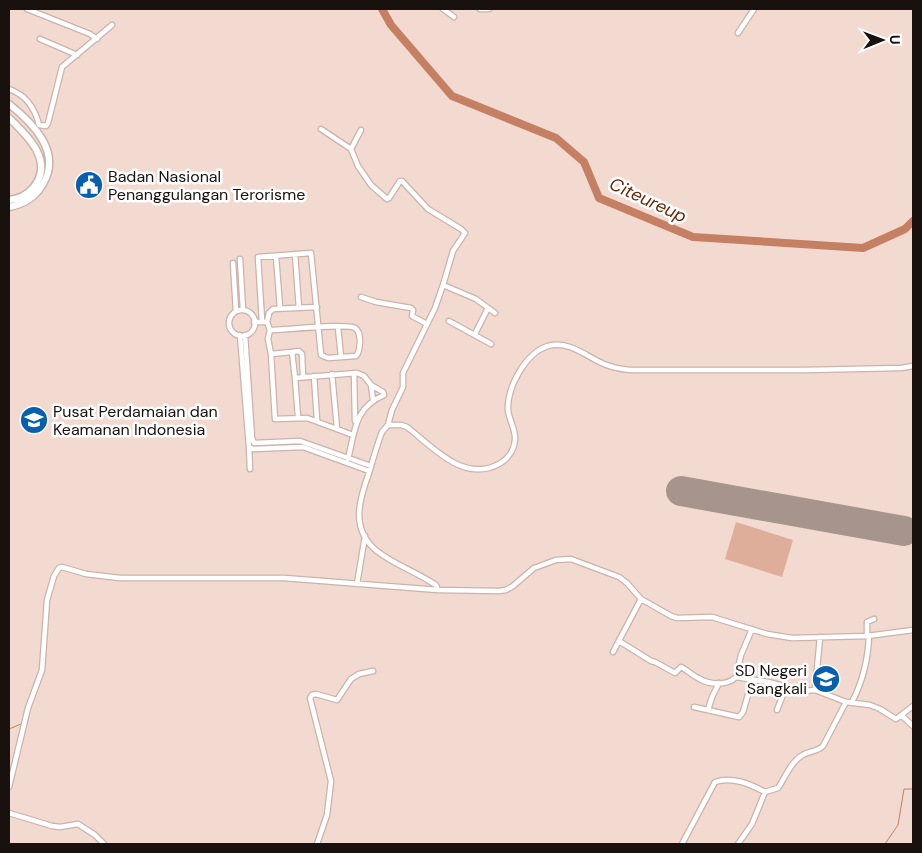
<svg xmlns="http://www.w3.org/2000/svg" width="922" height="853" viewBox="0 0 922 853" font-family="'DM Sans',sans-serif">
<style>
.green{fill:#deae9b}
.lines{fill:none;stroke-linecap:round;stroke-linejoin:round}
.stream{stroke:#c58064;stroke-width:1}
.river{stroke:#c58064;stroke-width:8}
.runway{stroke:#a6948d;stroke-width:30}
.street-casing{stroke:#cab3aa;stroke-width:7}
.secondary-casing{stroke:#cab3aa;stroke-width:9}
.street{stroke:#fff;stroke-width:4.5}
.secondary{stroke:#fff;stroke-width:6}
.labels{text-anchor:middle;dominant-baseline:central;stroke-width:5;stroke-linejoin:round;paint-order:stroke}
.poi-label{font-size:16px;fill:#19110e;stroke:#fff;text-anchor:start}
.water-label{font-size:18px;font-style:italic;fill:#682809;stroke:#fff}
</style>
<rect width="100%" height="100%" fill="#f2dad1"/>
<path class="green" d="M736,522L793,540L782,577L725,559Z"/>
<g class="lines">
<path class="stream" d="M9,729L21,724
M885,844L898,825L904,789H913"/>
<path class="river" d="M382,9L391,25L452,96L556,138L584,162L599,198L693,237L863,248L905,229L913,221"/>
<path class="runway" d="M681,491L904,531"/>
<defs>
<path id="street" d="M27,9L90,34L97,39
M443,9L454,17
M480,9H489
M738,33L754,9
M40,39L77,55
M9,89C26,95 35,108 39,125L46,126L48,123L62,67L112,25
M321,129L351,149L358,166L371,185L387,199L389,198L400,181H402L428,209L461,229L465,233L453,251L443,285L435,308L403,373V387L392,410L388,425
M351,149L361,130
M295,254L299,308
M276,256L280,308
M240,259L243,310
M233,263L236,311
M443,285L476,299L495,313
M361,297L376,302L411,308L413,310L412,316L427,324
M229 323a13 13 0 1 1 26 0a13 13 0 1 1-26 0Z
M262,321L258,257L311,253L321,355L328,358L356,356C360,352 359,348 360,342C360,338 359,330 355,328C348,323 283,330 270,330
M449,321L491,344
M254,322H267L270,330L268,339L271,354L275,419L307,418L353,435
M267,322L269,313L273,309L317,307
M338,327L341,357
M475,334L488,308
M240,335L249,447L253,449L303,447L369,471
M245,335L252,438L254,443L300,441L371,466
M292,352L299,351L302,354L303,377
M271,354L292,352L295,378L357,373L364,376L371,385L383,392L384,395C354,408 355,431 348,459
M354,373L355,421
M332,374L337,428
M314,376L317,420
M295,378L298,417
M371,385L373,400
M249,447L250,469
M357,584L365,536
M438,590L436,585L431,582C414,571 393,564 377,551C350,529 359,500 369,473C373,459 377,445 382,432L388,425H401L407,427C433,447 463,483 499,464C508,459 514,450 515,440C516,430 509,420 508,410C507,388 525,353 548,346C569,340 587,357 604,364C613,368 621,369 630,370H806L901,368L913,366
M867,636V622L874,619
M820,637L815,690L846,702L870,705L880,709L896,719L913,706
M619,641L651,661L655,662L675,673L681,667C687,670 692,675 698,678C709,685 727,686 736,677L768,682L804,691L815,690
M613,652L641,599
M736,677L741,655L752,629
M852,702C863,681 868,659 869,636
M694,707L739,717L743,712L752,681
M708,710L712,697L719,683
M777,710L786,687
M902,716L913,726
M9,787L28,708L42,670L47,600L54,576L59,568L62,567L86,574L120,578H284L438,590L499,591L506,590L513,586L534,568L556,560L571,559L619,577L627,583L641,599L671,616L677,618L712,617L767,634L792,638L867,636L913,630
M9,813L52,826L60,827L78,824L95,835L104,844
M317,844L327,815L331,781L310,698L312,695L316,694L337,700L351,679L359,674L373,671
M682,844L715,782C732,776 750,784 765,792
M738,844L752,824L765,792L778,788C785,778 790,763 801,756C808,751 817,752 823,746L846,702"/>
<path id="secondary" d="M9,104C33,123 62,152 43,184C35,198 24,204 9,207
M9,118C28,136 55,162 33,188C26,196 19,199 9,200"/>
</defs>
<use href="#street" class="street-casing"/>
<use href="#secondary" class="secondary-casing"/>
<use href="#street" class="street"/>
<use href="#secondary" class="secondary"/>
</g>
<defs>
<symbol id="civic-disc" viewBox="-11 -11 22 22"><circle r="9.5" fill="#085fad" stroke="#fff"/><path d="M-.6-6.5H3V-4.5H.6V-3L4-1V1h2V6H-6V1h2V-1L-.6-3ZM-1.2 2.5V6h2.4V2.5Z" fill="#fff"/></symbol>
<symbol id="university-disc" viewBox="-11 -11 22 22"><circle r="9.5" fill="#085fad" stroke="#fff"/><path d="M0-5L7-2L0 1L-7-2ZM-4 1L0 2.5L4 1V4Q0 6-4 4Z" fill="#fff"/></symbol>
<symbol id="school-disc" viewBox="-11 -11 22 22"><circle r="9.5" fill="#085fad" stroke="#fff"/><path d="M0-5L7-2L0 1L-7-2ZM-4 1L0 2.5L4 1V4Q0 6-4 4Z" fill="#fff"/></symbol>
</defs>
<g fill-rule="evenodd">
<use href="#civic-disc" x="73" y="169" width="32" height="32"/>
<use href="#university-disc" x="18" y="404" width="32" height="32"/>
<use href="#school-disc" x="810" y="663" width="32" height="32"/>
</g>
<g class="labels">
<g class="poi-label">
<text x="108" y="176">Badan Nasional<tspan x="108" dy="18">Penanggulangan Terorisme</tspan></text>
<text x="53" y="411">Pusat Perdamaian dan<tspan x="53" dy="18">Keamanan Indonesia</tspan></text>
<text x="807" y="670" text-anchor="end">SD Negeri<tspan x="807" dy="18">Sangkali</tspan></text>
</g>
<g class="water-label">
<text transform="translate(648 200) rotate(25)">Citeureup</text>
</g>
</g>
<rect width="922" height="853" fill="none" stroke="#19110e" stroke-width="20"/>
<g transform="translate(882 40) rotate(89)" stroke="#ffffff" stroke-width="4" paint-order="stroke">
<path d="M0-4L9 19L0 12L-9 19Z" fill="#19110e"/>
<text y="-8" font-size="14" font-weight="bold" text-anchor="middle" fill="#19110e">U</text>
</g>
</svg>
